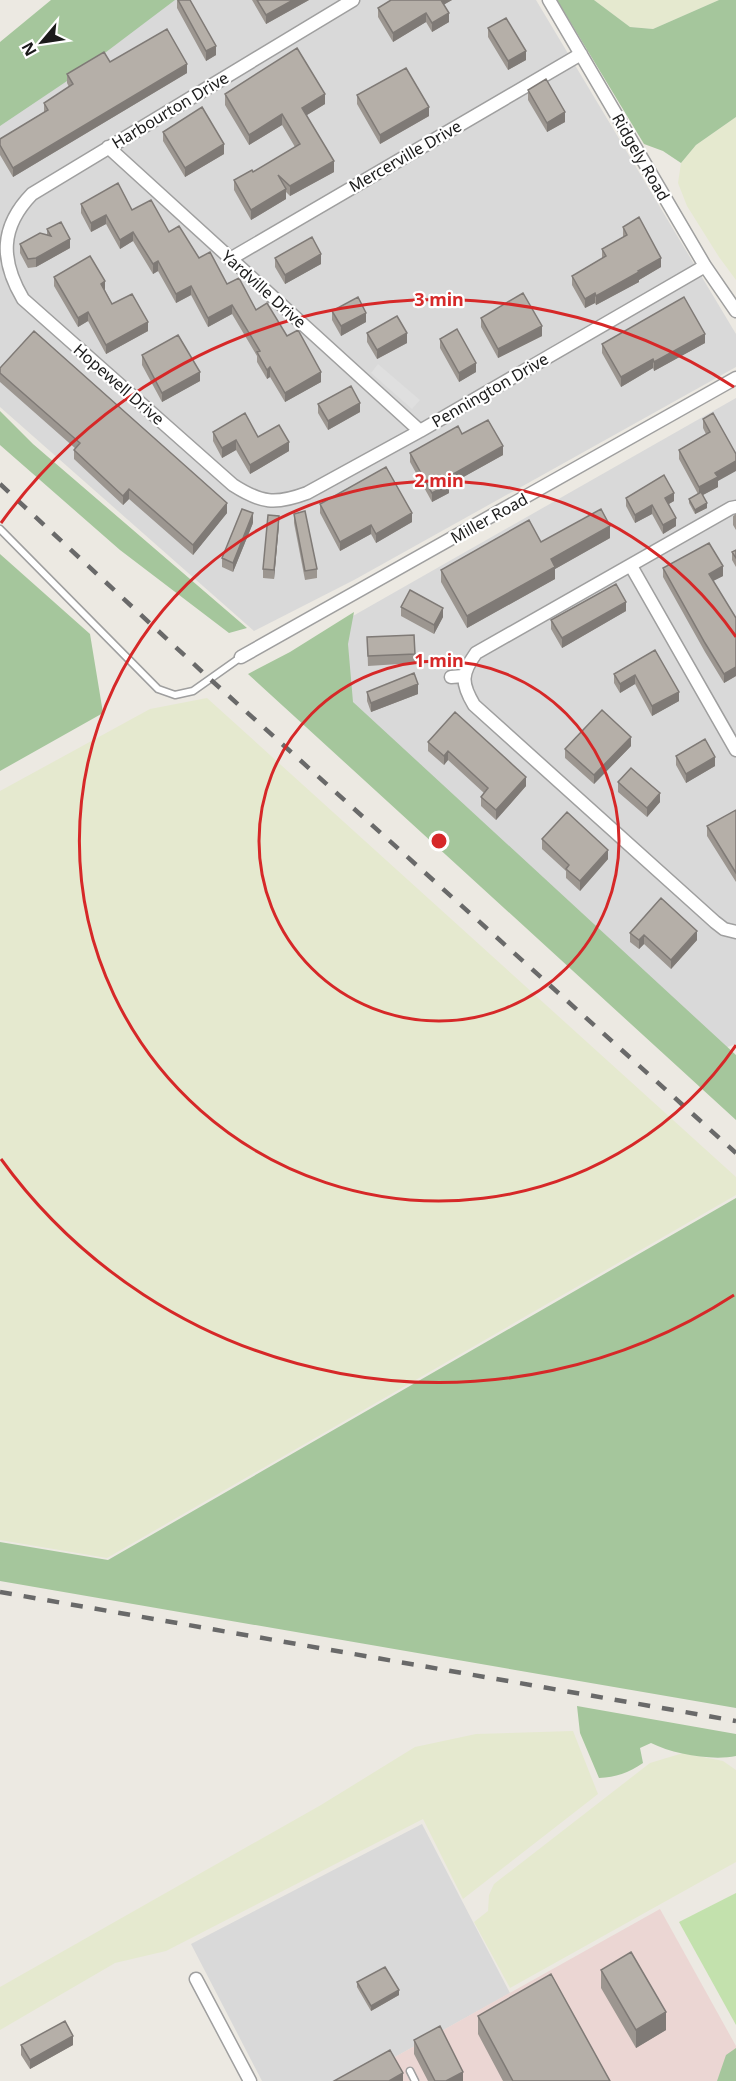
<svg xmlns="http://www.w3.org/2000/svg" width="736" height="2081" viewBox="0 0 736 2081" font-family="'Noto Sans',sans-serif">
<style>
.residential{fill:#d9d9d9}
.commercial{fill:#ebd6d3}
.farmland{fill:#e5e9cf}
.grass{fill:#c3e1ad}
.forest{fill:#a5c69c}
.parking{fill:#dfdfdf}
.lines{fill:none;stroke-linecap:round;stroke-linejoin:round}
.lane-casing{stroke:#9f9f9f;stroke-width:9}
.street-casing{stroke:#9f9f9f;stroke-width:15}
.lane{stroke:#fff;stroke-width:6}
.street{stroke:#fff;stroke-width:12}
.rail{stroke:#696969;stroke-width:4.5;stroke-dasharray:12 12;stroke-linecap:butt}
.wall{fill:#9c9690}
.shaded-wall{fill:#7f7a76}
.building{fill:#b5afa8;stroke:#7f7a76;stroke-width:1.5}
.ring{fill:none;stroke:#d62828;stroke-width:3}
.labels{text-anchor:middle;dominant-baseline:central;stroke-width:4.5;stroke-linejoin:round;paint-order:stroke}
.street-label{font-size:16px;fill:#1b1b1b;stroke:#fff}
.centre{fill:#d62828;stroke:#fff;stroke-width:3}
.ring-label{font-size:18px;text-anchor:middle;font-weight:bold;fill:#d62828;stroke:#fff;stroke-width:4.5;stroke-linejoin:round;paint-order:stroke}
</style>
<rect width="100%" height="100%" fill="#ece9e2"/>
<path class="residential" d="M173,0H536L736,334V367L354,580L254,631L0,407V100Z
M736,398V1044L716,1051L329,688L323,633Z
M422,1824L510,1993L352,2081H262L191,1944Z"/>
<path class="commercial" d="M660,1909L736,2046V2081H352Z"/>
<path class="farmland" d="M594,0H719L653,29L630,27Z
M736,117V280L719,257L687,206L678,183L681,163L696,145Z
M207,698L736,1177V1195L107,1558L0,1540V791L150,709Z
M573,1731L598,1794L463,1899L423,1819L166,1951L115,1963L0,2030V1987L321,1805L415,1747L476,1734Z
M683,1753L723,1761L736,1770V1862L510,1988L474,1922L488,1911L489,1895L494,1884L650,1763Z"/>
<path class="grass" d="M736,1893V2025L679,1922Z"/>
<path class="forest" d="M51,0H175L73,77L0,126V42Z
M557,0H594L630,27L653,29L719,0H736V117L696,145L681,163L663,151L644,144Z
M0,411L33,444L247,628L229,633L120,550L0,445Z
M0,554L90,634L103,713L0,771Z
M354,612L348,644L353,702L736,1055V1120L248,674L290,652Z
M736,1198V1708L0,1581V1542L108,1560Z
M577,1706L736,1734V1756C712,1761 673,1754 651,1743L640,1748L643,1763C628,1773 616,1777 599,1778L580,1733Z
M736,2048V2081H717L726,2055Z"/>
<path class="parking" d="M378,364L420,400L412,409L371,373Z"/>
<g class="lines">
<defs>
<path id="lane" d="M0,529L158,689L175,695L193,691L241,657
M410,2071L415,2081"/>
<path id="street" d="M353,0L32,194C0,227 0,260 23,299L233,485C261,503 275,505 307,493L420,431L705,266
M549,0L705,266L736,311
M108,147L420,431
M230,259L581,54
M736,507L731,508L476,653C461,674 461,683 474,705L715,922L724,929L736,932
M631,566L736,750
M241,657L736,378
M451,677L463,676
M196,1979L250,2081"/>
</defs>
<use href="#lane" class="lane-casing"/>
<use href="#street" class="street-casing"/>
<use href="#lane" class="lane"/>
<use href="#street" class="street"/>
<path class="rail" d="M0,484L210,679L736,1153
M0,1592L736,1721"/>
</g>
<path class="wall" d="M177,0H190L216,55L206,61L177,8Z
M252,0H309L266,24Z
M391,0H452L444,4L449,22L432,32L426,22L393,42L378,17V8Z
M488,28L526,60L508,70L488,37Z
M110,62L187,73L13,177L0,155V139L44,112V103L69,87L67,83V74Z
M528,90L565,122L547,132L528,100Z
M225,94L325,104L307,115L334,172L290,196L286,192V199L251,220L234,190V180L253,172L295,147L282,125L249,145L225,105Z
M357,95L429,116L380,144L357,104Z
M163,132L224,154L185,177L163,141Z
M81,204L132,210L169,232L227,284L287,336L321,382L285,402L270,377L267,379L257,362V356L232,314L208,327L191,295L176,303L158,271L153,274L133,241L120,249L106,224L91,232L81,213Z
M623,227L661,267L639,280V282L596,305L595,303L585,308L572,285V276L602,259V249L623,237Z
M47,229L70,248L36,267L28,268L20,253V244L47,235Z
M275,258L321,264L285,284L275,267Z
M54,277L105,290L112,304L148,331L106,354L88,321L78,327L54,286Z
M332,311L366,322L341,336L332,320Z
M481,318L542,336L498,358L481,327Z
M367,333L407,343L377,359L367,342Z
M440,339L476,372L459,382L440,348Z
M705,343L654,371L653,368L621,387L602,353V344Z
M142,355L200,381L162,402L142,365Z
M0,368L227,513L193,555L129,499L123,505L74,459V450L76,449L0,382Z
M318,404L360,412L328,430L318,413Z
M713,413L718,487L703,495L707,508L695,514L689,503V499L698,494L679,459V450L706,434L703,428V419Z
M213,432L258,437L289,451L250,474L236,450L222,458L213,441Z
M462,434L503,455L449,485V493L432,502L410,462V453Z
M626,498L674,501L669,504L676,526L663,534L652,514L635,523L626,506Z
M320,504L412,522L376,543L371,534L340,551L320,513Z
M294,514L317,569V578L305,580L294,523Z
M736,514V530L733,525V516Z
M253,523L233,572L222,567V558Z
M279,525L274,579L263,578V569Z
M610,538L555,569V579L467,628L441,582V570L541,542Z
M736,550V567L732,560V552Z
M663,568L723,576L713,581L736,618V676L724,683L705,652L663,577Z
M401,607L443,617L434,634L401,616Z
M626,611L562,648L551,629V620Z
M414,635L415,663L368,666L367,637Z
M655,650L679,701L652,716L635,684L620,693L614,683V674Z
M367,692L418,694L371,712L367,701Z
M428,742L526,786L496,820L481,806V797L484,793L448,760L444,765L428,751Z
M631,746L594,784L565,758V749Z
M676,756L715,766L686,783L676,765Z
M618,782L660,802L647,817L618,792Z
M736,810V882L707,836V826Z
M542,839L608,859L580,891L566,878V871L542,849Z
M630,933L697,940L671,969L644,944L639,949L630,942Z
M601,1970L666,2030L636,2048L601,1988Z
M357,1982L399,1995L371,2011L357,1987Z
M478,2016L610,2081H503L478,2034Z
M414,2040L463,2081H428L414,2054Z
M21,2045H73L30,2069L21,2055Z"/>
<path class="shaded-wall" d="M293,0H309L266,24V15Z
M440,0H452L440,7Z
M426,13V22L393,42V33Z
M449,13V22L432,32V23Z
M216,46V55L206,61V51Z
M526,51V60L508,70V61Z
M187,64V73L13,177V168Z
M325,94V104L302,118V108Z
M429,107V116L380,144V135Z
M565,112V122L547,132V123Z
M282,114V125L249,145V135Z
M224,144V154L185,177V168Z
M334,161V172L290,196V186Z
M286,189V199L251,220V210Z
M106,215V224L91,232V223Z
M133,232V241L120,249V240Z
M70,239V248L36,267V258Z
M321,254V264L285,284V275Z
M661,258V267L639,280V282L596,305V296Z
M158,261V271L153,274V264Z
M105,281V290L101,292V284Z
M191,286V295L176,303V294Z
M595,293V303L585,308V299Z
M232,305V314L208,327V318Z
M88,312V321L78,327V318Z
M366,313V322L341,336V326Z
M148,322V331L106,354V345Z
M542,326V336L498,358V349Z
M407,333V343L377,359V350Z
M705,334V343L654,371V362Z
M653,359V368L621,387V377Z
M476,363V372L459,382V373Z
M270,367V377L267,379V370Z
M200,372V381L162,402V393Z
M321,372V382L285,402V393Z
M360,403V412L328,430V421Z
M236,440V450L222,458V448Z
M289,442V451L250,474V465Z
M503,446V455L449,485V493L432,502V493L446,478Z
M736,461V471L718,481V487L699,497V487L715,473Z
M129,489V499L123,505V496Z
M674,493V501L665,506V498Z
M227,503V513L193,555V545Z
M707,503V508L695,514V510Z
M652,505V514L635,523V515Z
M253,513V523L233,572V563Z
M412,513V522L376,543V534Z
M279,516V525L274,579V570Z
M676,518V526L663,534V525Z
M371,525V534L340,551V542Z
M610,526V538L555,569V579L467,628V616L551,559Z
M723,566V576L709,583V574Z
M626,602V611L562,648V638Z
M443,608V617L434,634V625Z
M736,667V676L724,683V674Z
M635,675V684L620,693V684Z
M418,684V694L371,712V703Z
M679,692V701L652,716V706Z
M631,737V746L594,784V775Z
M448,751V760L444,765V756Z
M715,757V766L686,783V774Z
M526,777V786L496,820V810Z
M660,793V802L647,817V808Z
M608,850V859L580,891V881Z
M697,931V940L671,969V960Z
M644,935V944L639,949V940Z
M399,1990V1995L371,2011V2006Z
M666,2012V2030L636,2048V2030Z
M73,2036V2045L30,2069V2060Z
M463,2072V2081H446Z
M403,2073V2081H389Z"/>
<path class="building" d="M178,0H190L216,46L206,51Z
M257,0H293L266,15Z
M391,0H441L449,13L432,23L426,13L393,33L378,8Z
M506,18L526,51L508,61L488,28Z
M167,29L187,64L13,168L0,145V139L48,110L44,103L73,84L67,74L104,52L110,62Z
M297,48L325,94L302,108L334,161L290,186L278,175L286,189L251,210L234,180L252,170L253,172L300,144L282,114L249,135L225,94Z
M406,68L429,107L380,135L357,95Z
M546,79L565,112L547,123L528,90Z
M202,107L224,144L185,168L163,132Z
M118,183L132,210L151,200L169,232L179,226L199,258L210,252L227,284L239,278L256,310L267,303L287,336L298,330L321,372L285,393L270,367L267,370L257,352L260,351L232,305L208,318L191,286L176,294L158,261L153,264L133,232L120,240L106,215L91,223L81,204Z
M639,217L661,258L638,271L639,272L596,296L595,293L585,299L572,276L606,256L602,249L627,235L623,227Z
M61,222L70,239L36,258L28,259L20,244L40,233L51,236L47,229Z
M312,237L321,254L285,275L275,258Z
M90,256L105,281L101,284L112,304L132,294L148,322L106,345L88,312L78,318L54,277Z
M523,293L542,326L498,349L481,318Z
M358,297L366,313L341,326L332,311Z
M684,297L705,334L654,362L653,359L621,377L602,344Z
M397,316L407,333L377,350L367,333Z
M457,329L476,363L459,373L440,339Z
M34,331L227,503L193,545L129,489L123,496L74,450L80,443L0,373V368Z
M178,335L200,372L162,393L142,355Z
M351,386L360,403L328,421L318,404Z
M245,413L258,437L279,425L289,442L250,465L236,440L222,448L213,432Z
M713,413L736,454V461L715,473L718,477L699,487L679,450L710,432L703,419Z
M488,420L503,446L446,478L449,484L432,493L410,453L458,426L462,434Z
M386,467L412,513L376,534L371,525L340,542L320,504Z
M664,475L674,493L665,498L676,518L663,525L652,505L635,515L626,498Z
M701,492L707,503L695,510L689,499Z
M242,509L253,513L233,563L222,558Z
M601,509L610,526L551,559L555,567L467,616L441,570L529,520L541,542Z
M305,511L317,569L305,571L294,514Z
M268,515L279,516L274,570L263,569Z
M709,543L723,566L709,574L736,618V667L724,674L705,643L663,568Z
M736,550V558L732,552Z
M616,584L626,602L562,638L551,620Z
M410,590L443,608L434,625L401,607Z
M414,635L415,654L368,656L367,637Z
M655,650L679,692L652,706L635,675L620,684L614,674Z
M414,673L418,684L371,703L367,692Z
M602,710L631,737L594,775L565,749Z
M455,712L526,777L496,810L481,797L488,788L448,751L444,756L428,742Z
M705,739L715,757L686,774L676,756Z
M631,768L660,793L647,808L618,782Z
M736,810V873L707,826Z
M567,812L608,850L580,881L566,869L569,865L542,839Z
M661,898L697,931L671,960L644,935L639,940L630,933Z
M631,1952L666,2012L636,2030L601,1970Z
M385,1967L399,1990L371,2006L357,1982Z
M551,1974L610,2081H513L478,2016Z
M65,2021L73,2036L30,2060L21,2045Z
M440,2026L463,2072L446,2081H435L414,2040Z
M390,2050L403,2073L389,2081H334Z"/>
<g class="ring">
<circle cx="439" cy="841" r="180"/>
<path d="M736 1045A360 360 0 1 1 736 637"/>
<path d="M734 1295A541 541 0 0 1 1 1159M1 523A541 541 0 0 1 734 387"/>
</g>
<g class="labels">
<g class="street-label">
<text transform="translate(170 110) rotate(-31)">Harbourton Drive</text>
<text transform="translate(405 156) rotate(-30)">Mercerville Drive</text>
<text transform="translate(641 157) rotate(60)">Ridgely Road</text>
<text transform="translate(264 289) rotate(42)">Yardville Drive</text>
<text transform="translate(119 384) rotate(41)">Hopewell Drive</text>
<text transform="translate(490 390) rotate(-30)">Pennington Drive</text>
<text transform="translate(489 518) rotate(-29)">Miller Road</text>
</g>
</g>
<circle cx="439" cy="841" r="9" class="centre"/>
<g class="ring-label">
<text x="439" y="306">3 min</text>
<text x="439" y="487">2 min</text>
<text x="439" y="667">1 min</text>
</g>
<g transform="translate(42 42) rotate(241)" stroke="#ffffff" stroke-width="4.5" paint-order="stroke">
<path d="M0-4.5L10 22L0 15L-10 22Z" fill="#1b1b1b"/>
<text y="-9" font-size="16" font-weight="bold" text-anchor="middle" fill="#1b1b1b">N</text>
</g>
</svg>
